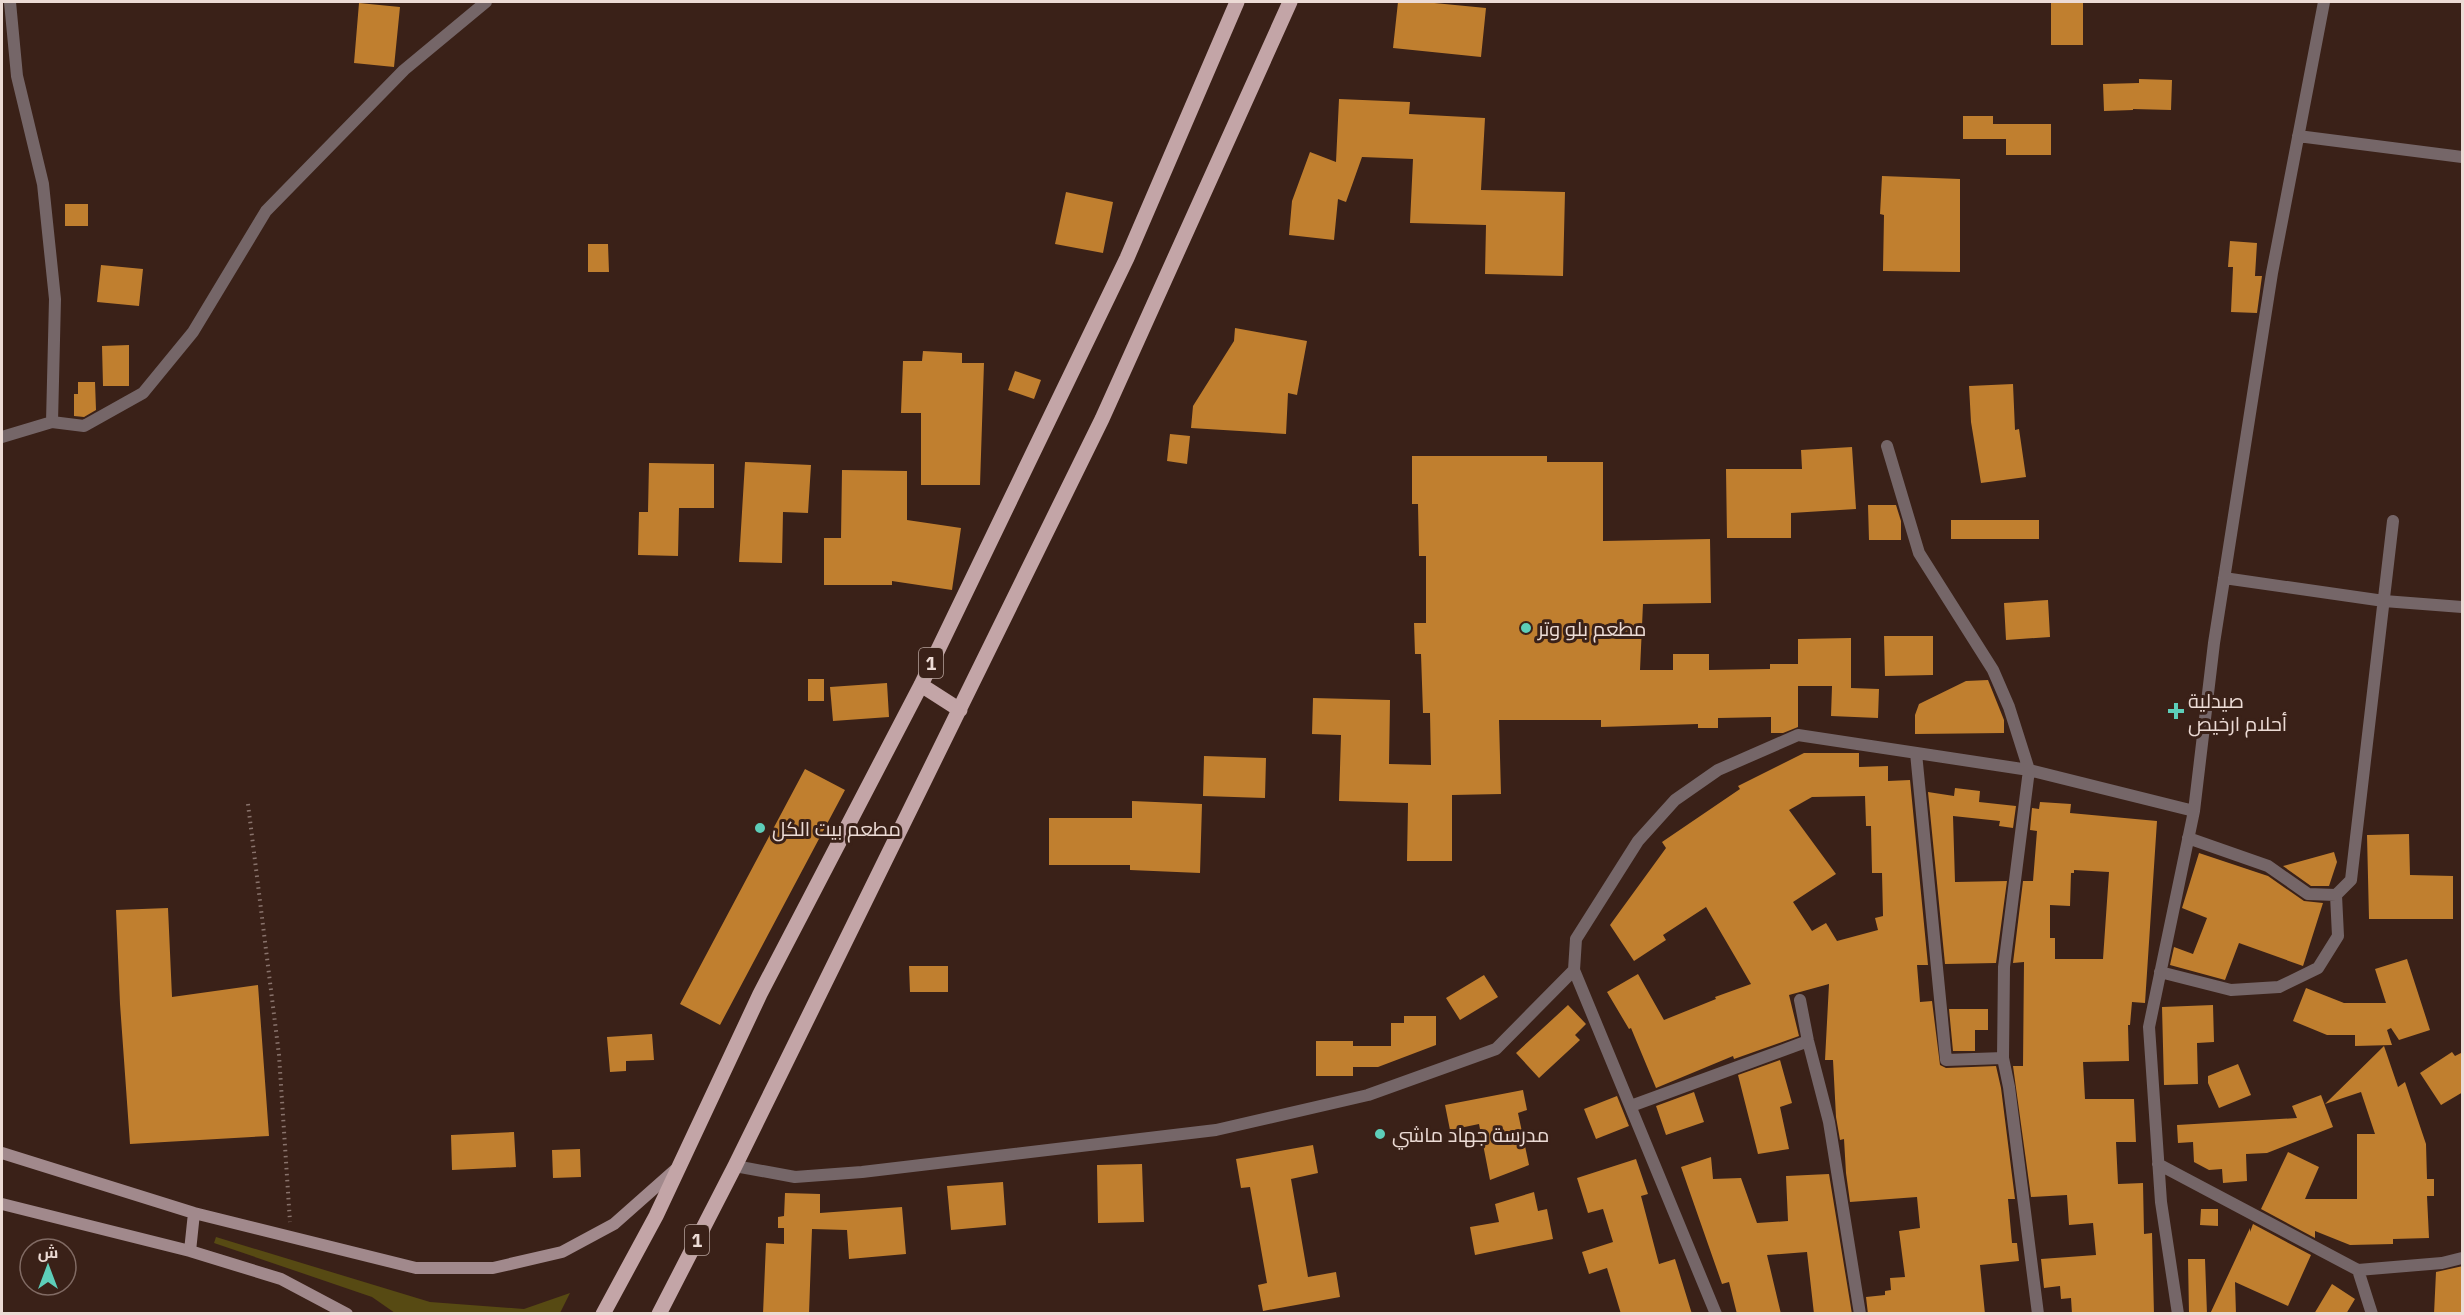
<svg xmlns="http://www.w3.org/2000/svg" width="2464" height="1315" viewBox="0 0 2464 1315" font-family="'IBM Plex Sans',Cairo,sans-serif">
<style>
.green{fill:#574a13}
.building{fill:#c07f2f;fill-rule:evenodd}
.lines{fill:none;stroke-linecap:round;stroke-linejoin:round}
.path{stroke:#89736c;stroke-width:4;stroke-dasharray:1.5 4.5;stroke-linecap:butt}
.minor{stroke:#756668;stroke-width:12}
.secondary{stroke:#a1898c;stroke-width:12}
.primary{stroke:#c3a5a7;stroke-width:15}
.poi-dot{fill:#5dceb9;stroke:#3a2118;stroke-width:2}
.labels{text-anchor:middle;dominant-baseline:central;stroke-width:6;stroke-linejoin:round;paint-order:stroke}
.shield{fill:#3a2118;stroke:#b7a39c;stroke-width:1.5}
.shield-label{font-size:18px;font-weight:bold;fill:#ecdbd5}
.poi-label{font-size:20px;fill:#ecdbd5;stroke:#3a2118;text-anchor:start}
</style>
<rect width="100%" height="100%" fill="#3a2118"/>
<path class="green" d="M216,1237L430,1302L524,1309L570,1293L560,1313H395L372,1297L214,1243Z"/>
<path class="building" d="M1398,2H1424L1486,8L1481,57L1393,48Z
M2051,2H2083V45H2051Z
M359,3L400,7L394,67L354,63Z
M2139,79L2172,80L2171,110L2133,109V110L2104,111L2103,84L2139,83Z
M1339,99L1410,102L1409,114L1485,118L1481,190L1565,192L1563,276L1485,274L1486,225L1410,223L1413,159L1362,157L1346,202L1338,199L1334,240L1289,235L1292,201L1310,152L1336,162Z
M1963,116H1993V124H2051V155H2006V139H1963Z
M1882,176L1960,179V272L1883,271L1884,215L1880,214Z
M1066,192L1113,202L1103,253L1055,244Z
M65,204H88V226H65Z
M2230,241L2257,243L2255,276H2262L2257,313L2231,312L2233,267H2228Z
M588,244H608L609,272H588Z
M101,265L143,269L139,306L97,302Z
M1235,328L1307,341L1297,395L1288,393L1286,434L1191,428L1193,406L1234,341Z
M129,345V386H103L102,346Z
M923,351L962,353V363H984L980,485H921V413H901L903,361H922Z
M1015,371L1041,380L1034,399L1008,390Z
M78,382H95L96,410L84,417L74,416V394H78Z
M2013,384L2015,430L2019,429L2026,477L1981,483L1971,422L1969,386Z
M1170,434L1190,436L1187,464L1167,461Z
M1852,447L1856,509L1791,513V538H1727L1726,469H1802L1801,450Z
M1412,456H1547V462H1603V541L1710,539L1711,603L1643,604L1640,670H1673V654H1709V670L1770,669V664H1798V639L1851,638V688L1879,689L1878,718L1831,716L1832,686H1798V727L1783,733H1771V717L1718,718V728H1698V724L1601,727V720H1499L1501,794L1452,795V861H1407L1408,803L1339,801L1341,735L1312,734L1313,698L1390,700L1389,764L1431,765L1430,713H1423L1421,654H1415L1414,623H1426V556H1419L1418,504H1412Z
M745,462L811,465L808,513L783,512L782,563L739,562Z
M649,463L714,464V508H679L678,556L638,555L639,512H648Z
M842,470L907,471V520L961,528L952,590L892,581V585H824V538H841Z
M1868,505H1896L1901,521V540H1869Z
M1951,520H2039V539H1951Z
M2048,600L2050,637L2006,640L2004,603Z
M1884,636H1933V675L1885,676Z
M808,679H824V701H808Z
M1988,680L2004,720V733L1915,734V715L1919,704L1966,681Z
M887,683L889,717L833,721L830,687Z
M1804,753H1859V767L1888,766V781L1910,780L1928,965H1917L1920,1002L1932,1001L1940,1065L1946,1068L1996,1066L2001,1088L2015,1199H2008L2012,1243H2017L2019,1261L1980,1265L1985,1314H1868L1866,1297L1885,1295V1291L1891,1290L1890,1278L1905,1277L1899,1231L1920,1228L1917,1197L1850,1202L1846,1173L1844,1139L1840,1140L1836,1117L1833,1060H1825L1829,984L1789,995L1799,1036L1734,1059L1733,1056L1656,1088L1631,1028L1629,1029L1607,992L1638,974L1664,1020L1716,999L1715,997L1751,984L1706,907L1663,935L1666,940L1634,961L1610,925L1666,848L1662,842L1740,789L1738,786ZM1865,796L1866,826H1871L1872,873H1882L1883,916L1875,918L1878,930L1837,941L1826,923L1812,931L1793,902L1836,874L1789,810L1812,797Z
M1204,756L1266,758L1265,798L1203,796Z
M805,769L845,790L720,1025L680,1004Z
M1955,788L1980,791L1979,802L2016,806L2013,828L1999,826L2000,821L1953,816L1955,882L2007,881L1996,963L1945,964L1928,792L1954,796Z
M1132,801L1202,804L1200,873L1130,870V865H1049V818H1132Z
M2040,802L2071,804L2070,813L2157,821L2145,1003L2132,1002L2130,1025H2128L2129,1061L2083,1062L2085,1099H2134L2136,1142H2116L2118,1184L2143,1183L2144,1234L2152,1233L2154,1314H2072L2071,1298L2061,1299L2060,1286L2044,1288L2041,1259L2096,1255L2093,1223L2069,1225L2067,1195L2031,1197L2013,1066H2023L2024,962L2013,963L2023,881H2033L2037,831L2030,830L2032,808L2039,809ZM2074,870L2109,872L2103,959H2055V938H2050V905L2070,906L2071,873H2074Z
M2409,834L2410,875L2453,876V919H2369L2367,835Z
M2334,852L2337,862L2329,886H2311L2283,866Z
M2199,853L2268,876L2304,901L2323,903L2303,966L2239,943L2225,980L2170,965L2174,947L2193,954L2207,918L2182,908Z
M168,908L172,997L258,985L269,1136L130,1144L120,1004L116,910Z
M2407,959L2430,1030L2399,1040L2391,1028L2387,1030L2392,1045L2355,1046V1035H2327L2293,1021L2306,988L2344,1003H2386L2375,969Z
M909,966H948V992H910Z
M1484,975L1498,997L1460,1020L1446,998Z
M1568,1005L1586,1024L1575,1035L1580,1040L1539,1078L1516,1053Z
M2213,1005L2214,1042L2197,1043L2198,1084L2164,1085L2162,1007Z
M1949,1009H1988V1030H1975V1051H1953Z
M1404,1016H1436V1045L1378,1067H1353V1076H1316V1041H1353V1046H1391V1023H1404Z
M652,1034L654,1060L626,1061V1071L610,1072L607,1037Z
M2384,1046L2398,1087L2405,1082L2426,1144L2427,1179H2434V1196H2427L2429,1238L2393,1239V1244L2350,1245L2315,1231V1238L2261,1209L2288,1152L2319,1167L2305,1199H2357V1134H2375L2361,1092L2325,1104Z
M2452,1052L2455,1056L2463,1052V1092L2441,1105L2420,1073Z
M1780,1060L1792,1103L1780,1107L1789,1149L1758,1154L1738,1075Z
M2238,1064L2251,1095L2219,1108L2208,1083V1076Z
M1523,1090L1527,1110L1518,1113L1529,1165L1490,1180L1479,1124L1450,1130L1445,1105Z
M1694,1092L1704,1122L1666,1135L1656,1106Z
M2321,1095L2333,1127L2267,1153L2246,1154L2247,1181L2223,1183L2222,1169L2209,1170L2194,1162L2193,1142L2178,1143L2177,1125L2297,1118L2292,1106Z
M1617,1096L1629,1126L1596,1139L1584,1109Z
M514,1132L516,1167L452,1170L451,1135Z
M1313,1145L1318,1173L1291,1179L1308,1277L1336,1272L1340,1297L1263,1311L1258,1285L1267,1283L1250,1187L1241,1188L1236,1159Z
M580,1149L581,1177L553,1178L552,1150Z
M1711,1157L1713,1179L1741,1178L1757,1223L1788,1221L1786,1176L1829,1174L1852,1314H1814L1807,1252L1767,1255L1781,1314H1737L1729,1282L1722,1284L1681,1167Z
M1636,1159L1648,1194L1641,1196L1659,1264L1675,1259L1692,1314H1621L1607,1268L1589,1274L1582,1252L1613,1242L1603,1209L1588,1213L1577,1178Z
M1142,1164L1144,1222L1098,1223L1097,1165Z
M1003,1182L1006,1225L951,1230L947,1186Z
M1534,1192L1538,1211L1547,1209L1553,1239L1475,1255L1470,1227L1499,1222L1495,1204Z
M785,1193L820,1194V1213L902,1207L906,1254L849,1259L847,1230L812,1229L809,1314H763L766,1243L784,1244V1228H778V1217L784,1216Z
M2201,1209H2218V1226L2200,1225Z
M2253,1224L2311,1255L2288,1306L2235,1282L2236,1314H2210L2250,1228V1232Z
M2188,1259H2205L2207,1314H2189Z
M2463,1266V1314H2434L2436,1272Z
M2332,1284L2355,1299L2346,1314H2314Z"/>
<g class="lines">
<path class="path" d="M248,804L279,1055L290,1222"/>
<path class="minor" d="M2298,136L2462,157
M52,422L84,426L143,393L193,332L266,211L404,70L486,2
M2,437L52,422L55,299L43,184L17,76L10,2
M1887,446L1919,553L1993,670L2009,707L2029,770L2004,967L2003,1058L2009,1087L2038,1314
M2224,578L2384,601L2462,607
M1916,753L1946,1060L2003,1058
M2188,838L2268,866L2308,894L2336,895
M1574,970L1716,1314
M2160,972L2231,990L2279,987L2318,968L2338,936L2336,895L2351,880L2393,521
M1800,1000L1808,1041L1829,1122L1860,1314
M1631,1106L1808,1041
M2158,1164L2358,1270L2372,1314
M735,1166L795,1177L862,1172L1216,1130L1368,1095L1496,1049L1574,970L1576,939L1638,841L1675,800L1718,770L1798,735L2029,770L2194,811L2214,643L2272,273L2324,2
M2358,1270L2442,1263L2462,1258
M2178,1314L2161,1202L2149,1027L2194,811"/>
<path class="secondary" d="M2,1153L194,1213L416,1268H493L562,1252L614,1224L675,1170
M2,1204L190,1251L281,1279L347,1314
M190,1251L194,1213"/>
<path class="primary" d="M921,685L960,710
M603,1314L656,1216L760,994L921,685L1127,258L1237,2
M659,1314L735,1166L1102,419L1290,2"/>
</g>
<g class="poi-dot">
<circle cx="1526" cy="628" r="6"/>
<path d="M2173 702h6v6h6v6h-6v6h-6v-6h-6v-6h6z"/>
<circle cx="760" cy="828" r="6"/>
<circle cx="1380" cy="1134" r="6"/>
</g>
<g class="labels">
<g class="shield">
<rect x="919" y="648" width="24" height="30" rx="4.5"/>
<rect x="685" y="1225" width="24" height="30" rx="4.5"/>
</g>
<g class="shield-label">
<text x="931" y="663">1</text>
<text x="697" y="1240">1</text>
</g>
<g class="poi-label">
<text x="1538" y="628">مطعم بلو وتر</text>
<text x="2188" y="700">صيدلية<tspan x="2188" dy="23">أحلام ارخيص</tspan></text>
<text x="772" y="828">مطعم بيت الكل</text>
<text x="1392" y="1134">مدرسة جهاد ماشي</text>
</g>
</g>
<rect width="2464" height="1315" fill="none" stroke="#ecdbd5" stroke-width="6"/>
<g transform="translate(48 1267)"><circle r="28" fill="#3a2118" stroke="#816b64" stroke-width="1.5"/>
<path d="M0-4.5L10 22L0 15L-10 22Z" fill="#5dceb9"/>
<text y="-9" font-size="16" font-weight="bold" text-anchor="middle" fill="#ecdbd5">ش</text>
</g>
</svg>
